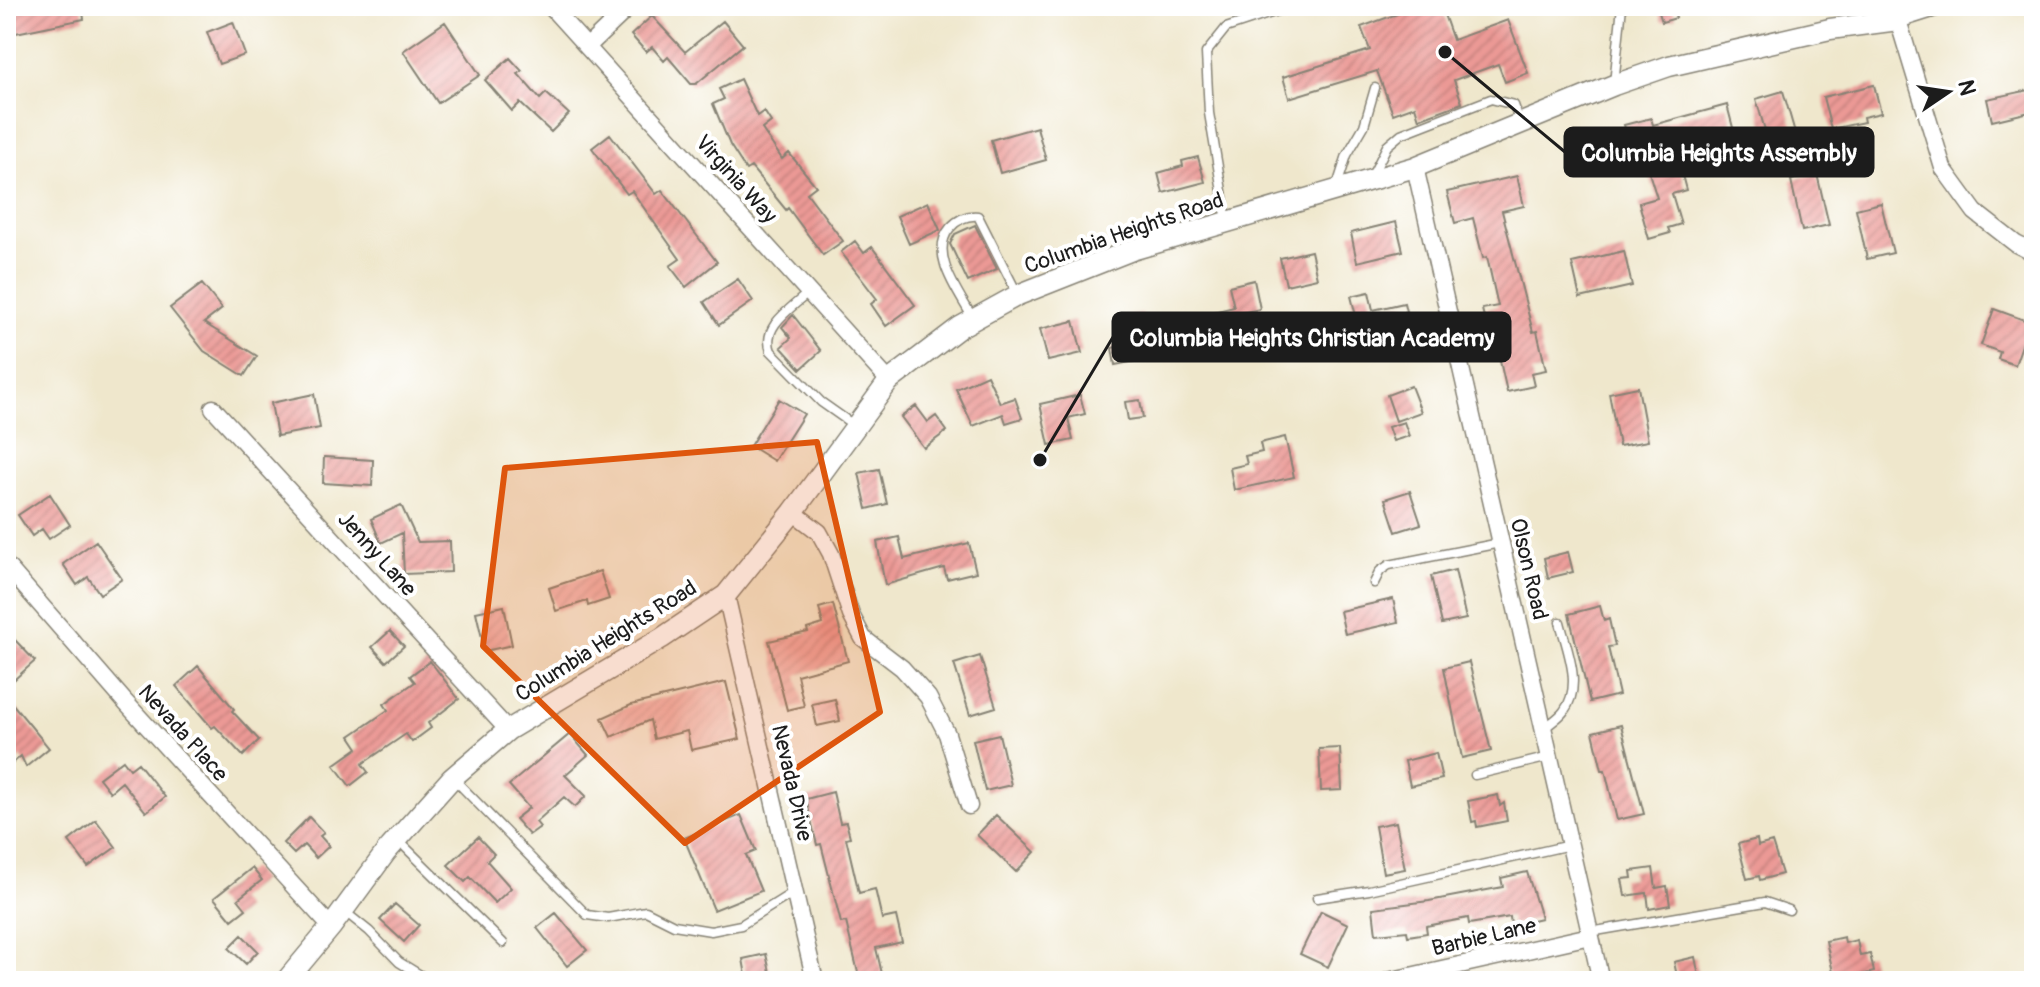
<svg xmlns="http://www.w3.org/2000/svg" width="2040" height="987" viewBox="0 0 2040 987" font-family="Pangolin,sans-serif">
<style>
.building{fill:url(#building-hatch)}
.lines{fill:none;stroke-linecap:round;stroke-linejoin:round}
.service-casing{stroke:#868274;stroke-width:11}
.minor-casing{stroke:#868274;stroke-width:19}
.tertiary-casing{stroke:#868274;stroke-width:23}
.service{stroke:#fff;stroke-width:8}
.minor{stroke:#fff;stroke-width:16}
.tertiary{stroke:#fff;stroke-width:20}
.marked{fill:#de560d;fill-opacity:0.2;stroke:#de560d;stroke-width:6;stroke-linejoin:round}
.labels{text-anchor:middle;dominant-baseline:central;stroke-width:8;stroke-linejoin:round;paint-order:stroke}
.street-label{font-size:22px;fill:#1c1c1c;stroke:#fff}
.leader{fill:none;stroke:#1c1c1c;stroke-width:3}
.callout-dot{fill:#1c1c1c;stroke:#fff;stroke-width:3}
.callout{fill:#1c1c1c;stroke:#1c1c1c;stroke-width:3}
.callout-label{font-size:24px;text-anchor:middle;font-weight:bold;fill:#fff}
</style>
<defs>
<pattern id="building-hatch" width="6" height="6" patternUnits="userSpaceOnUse" patternTransform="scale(2)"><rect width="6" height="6" fill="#eb9995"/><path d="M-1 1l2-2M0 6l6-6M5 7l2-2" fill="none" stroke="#c98380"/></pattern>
</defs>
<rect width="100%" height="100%" fill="#fff"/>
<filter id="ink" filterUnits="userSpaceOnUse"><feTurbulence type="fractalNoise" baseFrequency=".0125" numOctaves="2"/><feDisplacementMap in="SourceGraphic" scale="16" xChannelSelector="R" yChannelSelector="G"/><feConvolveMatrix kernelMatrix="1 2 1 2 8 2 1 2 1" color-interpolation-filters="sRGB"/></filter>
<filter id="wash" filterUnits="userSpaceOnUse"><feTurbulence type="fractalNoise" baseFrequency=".006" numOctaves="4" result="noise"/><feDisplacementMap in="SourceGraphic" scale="32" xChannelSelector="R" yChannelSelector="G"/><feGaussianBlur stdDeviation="1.8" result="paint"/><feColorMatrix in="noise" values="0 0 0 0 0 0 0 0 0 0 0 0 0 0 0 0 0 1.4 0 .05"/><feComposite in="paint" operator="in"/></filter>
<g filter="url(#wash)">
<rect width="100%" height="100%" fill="#efe7cc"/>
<g id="blocks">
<path class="building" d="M6,6H82L84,19L6,35Z
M1419,6H1441L1453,40L1508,20L1528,73L1505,82L1498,64L1454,80L1462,103L1419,119L1415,106L1393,114L1377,71L1289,98L1283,77L1370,50L1361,27Z
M1657,6H1672L1676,18L1662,22Z
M652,16L685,52L723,21L743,45L696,84H691L668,57L664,61L652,47L646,52L631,35Z
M233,22L245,55L219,64L207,32Z
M445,22L480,75L438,103L403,51Z
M510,58L522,71L518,74L540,99L546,93L569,114L551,132L520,103L512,111L485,80Z
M740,79L757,116L764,111L771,122L762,129L782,159L789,153L816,186L807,193L843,241L823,255L788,208L786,210L751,167L746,170L730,145L713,104L724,99L719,89Z
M1874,85L1881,113L1863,117L1864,122L1831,129L1823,97Z
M2034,89V111L1992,121L1987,99Z
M1783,91L1798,143L1771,151L1756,99Z
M1727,105L1737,143L1678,160L1686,190L1672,194L1681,224L1668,228L1670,233L1649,239L1639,203L1657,198L1644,157L1634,160L1624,125L1651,118L1653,125Z
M1037,127L1046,160L1000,173L991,140Z
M610,134L656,194L662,190L717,262L686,287L670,266L680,259L632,191L627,194L592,148Z
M1198,157L1205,182L1163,193L1158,173L1183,166L1182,161Z
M1817,174L1829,225L1802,231L1791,180Z
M1517,176L1524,206L1502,211L1533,332L1537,331L1546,370L1531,373L1534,386L1507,392L1493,330L1487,331L1482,309L1498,306L1487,257L1483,258L1473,218L1455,223L1447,192Z
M928,202L940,230L909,244L897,216Z
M1881,203L1893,253L1867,259L1856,209Z
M1396,222L1403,251L1357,262L1351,233Z
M975,225L997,269L968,282L950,244L955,234Z
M855,241L864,253L872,247L915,305L886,326L871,304L877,299L841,252Z
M1311,251L1317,278L1286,285L1280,258Z
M1624,251L1632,286L1580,298L1572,263Z
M738,279L753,301L719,325L704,302Z
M1254,280L1260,309L1236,314L1238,324L1216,329L1213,312L1234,307L1229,286Z
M202,284L222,309L204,323L257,356L244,376L204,351L170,308Z
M1369,292L1373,310L1404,303L1409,324L1386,329L1384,322L1359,328L1351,296Z
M1994,309L2030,322L2015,365L1998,359L2000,352L1981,345Z
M1142,314L1151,358L1115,365L1112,348L1130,344L1124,317Z
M793,315L821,351L801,369L781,347L791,338L782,327Z
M1074,321L1082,353L1048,361L1040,329Z
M987,375L1000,403L1015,398L1022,418L1006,423L1003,414L973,426L956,389Z
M1411,386L1421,412L1396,421L1387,395Z
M1638,387L1648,441L1619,446L1609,393Z
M314,394L320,428L277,436L271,403Z
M1080,395L1085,414L1068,418L1073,440L1049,445L1040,404Z
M779,399L804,414L774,461L750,446Z
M1140,400L1143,418L1128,420L1125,402Z
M916,406L928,422L936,416L947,431L924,448L901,417Z
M1404,422L1409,436L1393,441L1388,427Z
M1285,437L1294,477L1234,490L1230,468L1247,464L1245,456L1262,452L1260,443Z
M324,457L373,460L372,486L323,483Z
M879,469L887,504L867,509L859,473Z
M1410,491L1421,524L1396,532L1385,499Z
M50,494L70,525L49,539L42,529L32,536L18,515Z
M401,505L418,542L450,541L451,572L404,574L402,533L381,543L371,519Z
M899,537L904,559L969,543L976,572L947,579L944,568L885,585L877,542Z
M96,541L122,579L100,594L88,577L77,585L63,564Z
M1568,552L1573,572L1548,578L1544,558Z
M1455,570L1466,619L1442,624L1431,576Z
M600,571L609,599L588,606L587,601L556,611L549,588Z
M1393,599L1398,622L1345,634L1340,611Z
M833,604L848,661L797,675L804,706L787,710L769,641L808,632L807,629L823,624L819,608Z
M504,606L512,645L485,651L476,612Z
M1600,606L1604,621L1609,619L1615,646L1608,647L1619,695L1590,702L1569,614Z
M390,631L404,646L386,662L372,647Z
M15,640L35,661L6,687V648Z
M980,656L996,707L970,715L954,664Z
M430,661L459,699L428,723L431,728L412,742L406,734L362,764L368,772L350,786L334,765L358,748L350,736L388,710L384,704L415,682L410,676Z
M1469,662L1491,751L1462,758L1444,668Z
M198,666L234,709L232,711L259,740L243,756L215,726L212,728L176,686Z
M726,682L740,739L691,750L687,731L654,739L650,720L611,737L602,718L631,705Z
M6,696L49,748L26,767L21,756L6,769Z
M835,699L840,721L817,726L812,704Z
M1621,725L1644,814L1617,820L1605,770H1602L1593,732Z
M570,734L588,755L565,775L586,796L575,807L564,797L536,822L540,827L529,835L515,819L529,808L509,785Z
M999,734L1011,785L985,791L973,740Z
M1340,748L1342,790L1321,791L1319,749Z
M1436,753L1442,779L1410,786L1405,761Z
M123,760L130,769L138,763L165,797L146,812L122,782L110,792L99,778Z
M833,792L840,823L846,822L850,837L846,838L859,893L875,889L882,919L896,916L902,942L876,948L883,978L869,981H860L846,922L841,923L821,844L817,845L806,799Z
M1498,795L1500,806L1504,803L1507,821L1477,827L1476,821L1472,822L1468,801Z
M741,815L756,851L746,855L761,891L714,910L684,838Z
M996,815L1035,852L1016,872L977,835Z
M309,817L324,833L320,836L329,846L316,858L304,845L294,854L283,843Z
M96,820L116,847L88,867L69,841Z
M1396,822L1405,869L1383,873L1375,826Z
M478,837L494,854L487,861L511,888L495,903L470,877L465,882L448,865Z
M1757,839L1758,846L1772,842L1782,874L1760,880L1759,876L1747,879L1738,844Z
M252,868L262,880L238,899L246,909L232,920L214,898Z
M1653,868L1656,888L1667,886L1670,905L1649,909L1647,893L1625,896L1622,879L1632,878L1631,871Z
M1527,872L1541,918L1511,925L1510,917L1469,924L1468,918L1426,926L1427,933L1408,936L1407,931L1376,934L1373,908L1429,901L1503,887L1501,878Z
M395,904L419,925L404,942L380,920Z
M1321,911L1348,924L1328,967L1300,954Z
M556,913L587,950L567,966L537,928Z
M242,935L258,951L246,964L229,948Z
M1844,937L1845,943L1857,940L1860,956L1870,954L1874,972L1835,981L1826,941Z
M766,954L772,981H747L743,959Z
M1695,957L1700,981H1678L1674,962Z"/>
</g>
</g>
<g filter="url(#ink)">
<use href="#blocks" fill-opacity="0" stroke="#868274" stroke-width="2"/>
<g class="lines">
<defs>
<path id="service" d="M1614,84L1622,6
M1372,176L1387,146L1401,134L1491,99L1514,105L1520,122
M1336,189L1347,155L1364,126L1375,88
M1227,221L1209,113L1206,53L1226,28L1292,6
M809,292C792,308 761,326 771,351L821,402L855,426
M972,317C960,294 928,254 950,228C958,219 967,215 978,216L1018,295
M1374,583L1380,571L1389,565L1500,543
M1544,729C1550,723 1559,718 1564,711C1583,686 1567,650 1560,622
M1475,775L1550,757
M453,778L587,915L608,918L646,911L674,925L711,931L741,925L794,892
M398,840L503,943
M1317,898L1369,890L1570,845
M344,911L369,931L399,962L430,981
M1590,932L1765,902L1789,910"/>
<path id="minor" d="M550,6L889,381
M1942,6L1898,20L1943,168L1975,212L2016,244L2034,253
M587,47L630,6
M1415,167L1601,981
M213,408L508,730
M793,512L819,532L831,554L851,615L863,638L902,668L928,697L947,734L969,806
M6,565L126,703L331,927
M726,595L815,981
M1388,981L1590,936"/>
<path id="tertiary" d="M286,981L331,927L386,852L452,778L508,730L662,638L726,595L793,512L889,381L960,327L1018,295L1132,250L1415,167L1614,85L1669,66L1830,29L1898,20"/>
</defs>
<use href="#service" class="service-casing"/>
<use href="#minor" class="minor-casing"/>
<use href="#tertiary" class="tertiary-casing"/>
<use href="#service" class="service"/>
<use href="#minor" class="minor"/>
<use href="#tertiary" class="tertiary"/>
</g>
</g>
<path class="marked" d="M817,442L880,712L685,843L483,646L505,468Z"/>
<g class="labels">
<g class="street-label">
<text transform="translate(736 179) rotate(48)">Virginia Way</text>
<text transform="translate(1124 233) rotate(-19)">Columbia Heights Road</text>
<text transform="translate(377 554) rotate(48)">Jenny Lane</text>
<text transform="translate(1529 569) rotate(77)">Olson Road</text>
<text transform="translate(606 641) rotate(-32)">Columbia Heights Road</text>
<text transform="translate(183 733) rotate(48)">Nevada Place</text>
<text transform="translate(792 783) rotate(77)">Nevada Drive</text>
<text transform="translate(1484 937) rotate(-13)">Barbie Lane</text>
</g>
</g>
<path class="leader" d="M1445 52L1565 152M1040 460L1113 337"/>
<g class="callout-dot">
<circle cx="1445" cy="52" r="8"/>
<circle cx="1040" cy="460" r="8"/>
</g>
<g class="callout">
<rect x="1565" y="128" width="308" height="48" rx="8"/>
<rect x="1113" y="313" width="397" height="48" rx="8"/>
</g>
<g class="callout-label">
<text x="1719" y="161">Columbia Heights Assembly</text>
<text x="1312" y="346">Columbia Heights Christian Academy</text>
</g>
<rect width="2040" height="987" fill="none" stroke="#fff" stroke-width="32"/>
<g transform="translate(1948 92) rotate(77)" stroke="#ffffff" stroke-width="6" paint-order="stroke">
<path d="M0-6L14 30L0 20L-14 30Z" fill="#1c1c1c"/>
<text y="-12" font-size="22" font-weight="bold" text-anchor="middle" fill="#1c1c1c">N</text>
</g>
</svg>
